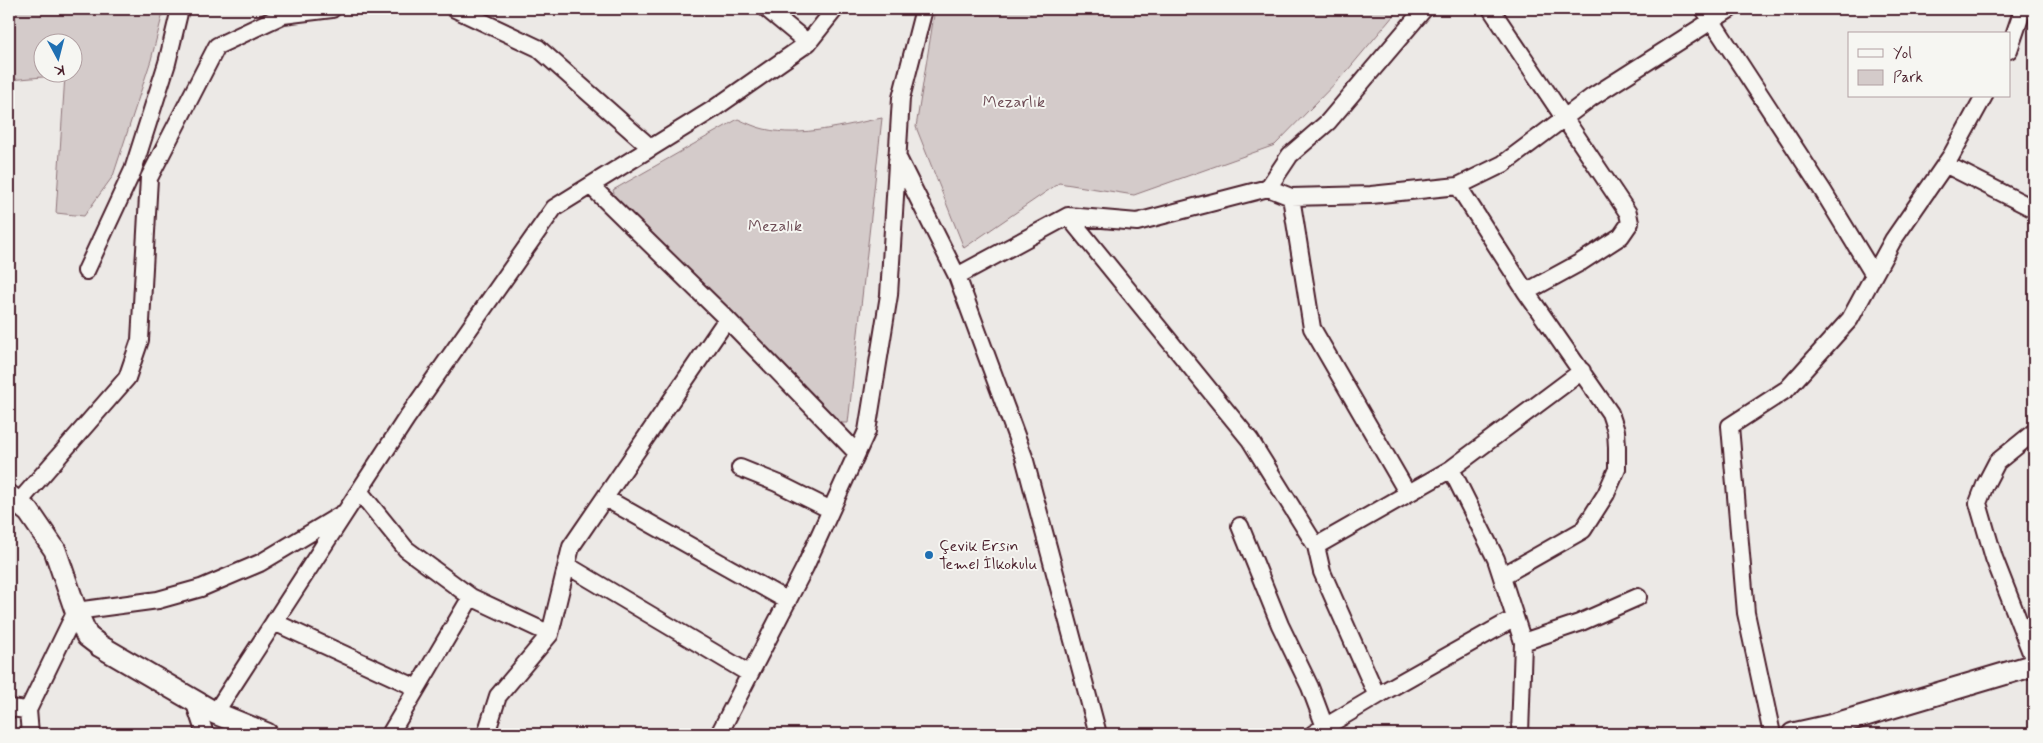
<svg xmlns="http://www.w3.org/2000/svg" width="2043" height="743" viewBox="0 0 2043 743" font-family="Mynerve,sans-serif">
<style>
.green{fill:#d4cbca;stroke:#8f757a;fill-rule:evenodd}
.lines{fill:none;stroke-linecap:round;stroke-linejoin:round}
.minor-casing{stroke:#4a1f2b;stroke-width:20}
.major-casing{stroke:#4a1f2b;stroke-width:25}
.minor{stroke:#f6f6f2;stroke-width:16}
.major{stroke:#f6f6f2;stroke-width:21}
.poi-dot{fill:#1f6fb2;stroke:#f6f6f2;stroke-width:2}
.labels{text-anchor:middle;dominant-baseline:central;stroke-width:4;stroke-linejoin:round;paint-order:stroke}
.park-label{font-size:16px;fill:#6c4a53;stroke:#f6f6f2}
.poi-label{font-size:16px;fill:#4a1f2b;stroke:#f6f6f2;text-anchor:start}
</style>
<rect width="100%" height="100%" fill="#ece9e6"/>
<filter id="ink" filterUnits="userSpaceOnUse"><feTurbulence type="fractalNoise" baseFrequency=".02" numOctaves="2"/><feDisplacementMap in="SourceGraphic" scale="10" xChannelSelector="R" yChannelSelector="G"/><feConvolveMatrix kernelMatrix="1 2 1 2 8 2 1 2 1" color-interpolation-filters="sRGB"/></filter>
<g filter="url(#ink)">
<path class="green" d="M9,9H164L151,60L113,176L84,216L56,213L65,75L9,80ZM42,42H72V72H42Z
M935,9H1399L1347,71L1275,145L1134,195L1059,183L964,248L916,127Z
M882,118L848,423H840L616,200L613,190L738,119C747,123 755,127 764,129C802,138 845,125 882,118Z"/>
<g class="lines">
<defs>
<path id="minor" d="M455,9L538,48L651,148
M767,9L808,43
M1491,9L1628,213L1630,223L1621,236L1581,262L1526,292
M1704,9L1823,191L1874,275
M2009,50L2023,9
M897,156L957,276L1068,216L1137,222L1268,188L1291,197L1371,195L1458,186L1503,164L1592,97L1730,9
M1945,164L2034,209
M591,186L727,319L857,453
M1458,186L1526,292L1610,413L1616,431L1617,447V469L1606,494L1583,530L1502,576
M1268,188L1290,155L1328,122L1424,9
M1291,197L1312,328L1407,492
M1068,216L1250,440L1316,546L1322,572L1377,696
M86,271L133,170L167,63L180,9
M957,276L1024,457L1098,734
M2034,432L1997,462L1985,485L1978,503L1994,558L2034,660
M740,468L777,483L831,510
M1451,469L1496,559L1523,642L1520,734
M359,491L406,549L471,597L550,634
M605,498L788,601
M18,503L127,378L140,340L149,178L217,46L283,15L332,9
M1240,526L1280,625L1310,687L1325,727
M1316,546L1451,469L1582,371
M568,566L750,674
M274,622L417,688
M1523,642L1579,623L1638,597
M194,701L205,734
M9,708L28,710
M215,713L406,419L554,208L712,110L808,43L835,9
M30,734L28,710L76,611L158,600L201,588L260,563L342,514
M390,734L471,597
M486,734L498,696L550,634L571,547L727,319
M719,734L805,567L867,431L889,295L901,98L924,9
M1313,734L1387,690L1515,618
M1772,734L1746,613L1730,426L1787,389L1850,319L1893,240L1951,156L1984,96"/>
<path id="major" d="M9,496L29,512L55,550L76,611L87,636L100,646L215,713L267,734
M1793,734L1829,726L2034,665"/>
</defs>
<use href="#minor" class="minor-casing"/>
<use href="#major" class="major-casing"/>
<use href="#minor" class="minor"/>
<use href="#major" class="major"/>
</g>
</g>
<circle class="poi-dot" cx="929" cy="555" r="5"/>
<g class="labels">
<g class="park-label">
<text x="1014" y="102">Mezarlık</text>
<text x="775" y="226">Mezalık</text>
</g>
<g class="poi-label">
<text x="939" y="546">Çevik Ersin<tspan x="939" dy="18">Temel İlkokulu</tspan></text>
</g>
</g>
<rect width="2043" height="743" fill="none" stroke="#f6f6f2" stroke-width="30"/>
<rect x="15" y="15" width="2013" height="713" fill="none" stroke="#4a1f2b" stroke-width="2" filter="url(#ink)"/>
<rect x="1848" y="32" width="162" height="65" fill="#f6f6f2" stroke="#b1a0a2"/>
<rect x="1858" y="49" width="25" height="8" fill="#f6f6f2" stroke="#b1a0a2"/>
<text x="1893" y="58" font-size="15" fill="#4a1f2b">Yol</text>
<rect x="1858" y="70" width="25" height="15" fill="#d4cbca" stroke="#b1a0a2"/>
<text x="1893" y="82" font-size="15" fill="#4a1f2b">Park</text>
<g transform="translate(58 58) rotate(173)"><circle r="24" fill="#f6f6f2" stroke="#b1a0a2"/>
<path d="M0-4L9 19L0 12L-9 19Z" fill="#1f6fb2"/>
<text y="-8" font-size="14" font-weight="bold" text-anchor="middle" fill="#4a1f2b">K</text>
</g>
</svg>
